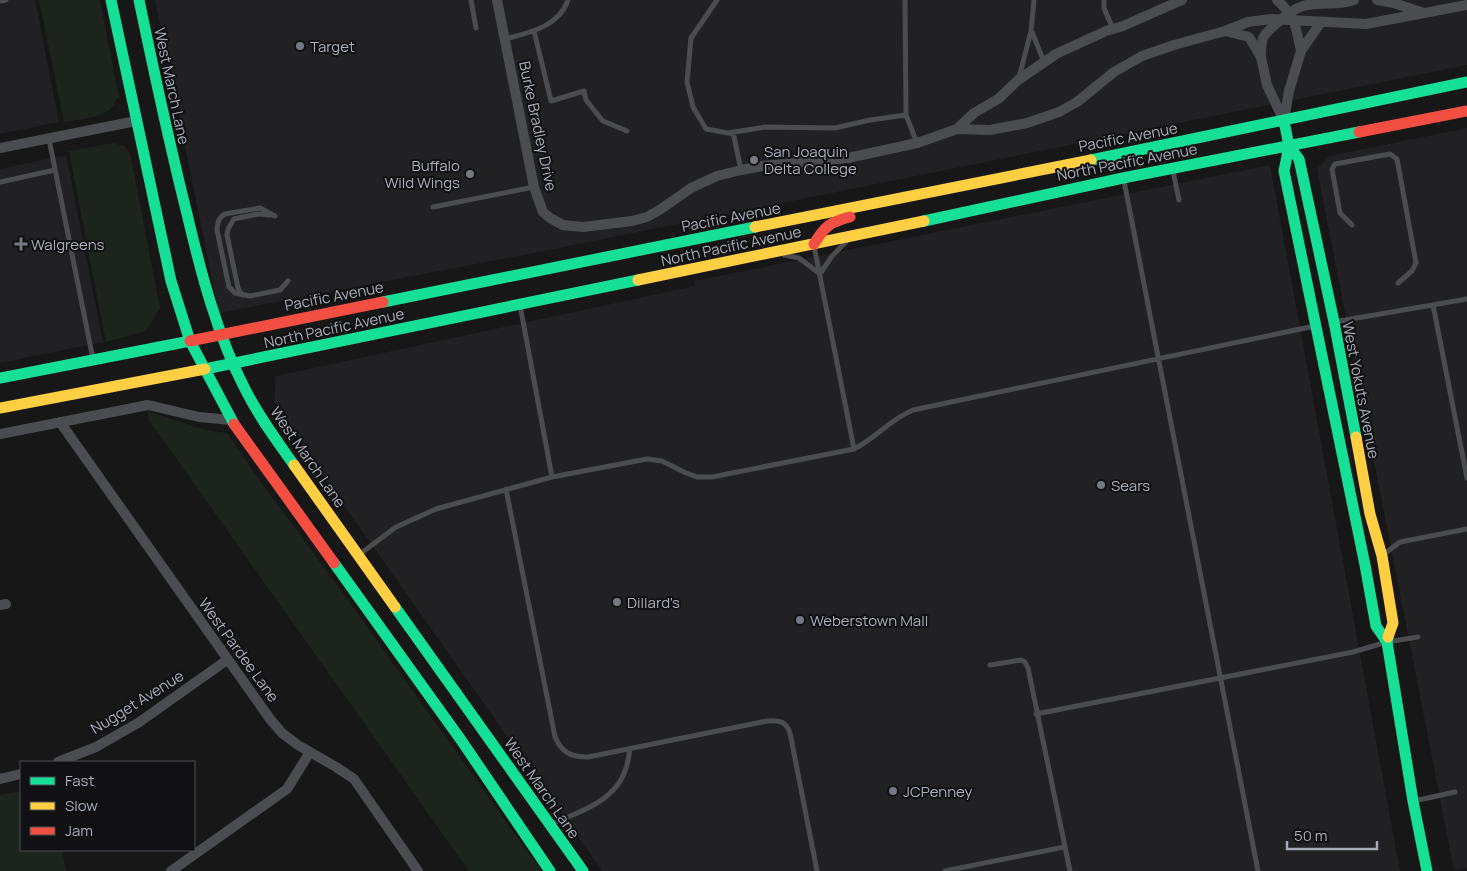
<svg xmlns="http://www.w3.org/2000/svg" width="1467" height="871" viewBox="0 0 1467 871" font-family="Manrope,sans-serif">
<style>
.built{fill:#212123}
.green{fill:#1d241e}
.lines{fill:none;stroke-linecap:round;stroke-linejoin:round}
.lane{stroke:#4b4c50;stroke-width:5}
.street{stroke:#4b4c50;stroke-width:10}
.fast{stroke:#16e098;stroke-width:11}
.slow{stroke:#ffcf43;stroke-width:11}
.jam{stroke:#f24e42;stroke-width:11}
.poi-dot{fill:#757880;stroke:#111113;stroke-width:2}
.labels{text-anchor:middle;dominant-baseline:central;stroke-width:4;stroke-linejoin:round;paint-order:stroke}
.poi-label{font-size:15px;fill:#a8adb8;stroke:#111113;text-anchor:start}
.street-label{font-size:15px;fill:#a8adb8;stroke:#111113}
</style>
<rect width="100%" height="100%" fill="#171717"/>
<path class="built" d="M0,0H35L59,122L0,134Z
M155,0H1467V65L529,254L219,313Z
M1467,128V868L1454,870L1317,169L1330,156Z
M66,155L103,342L0,363V169Z
M1270,165L1400,871H602L293,433L274,403L276,376L695,286L694,281Z"/>
<path class="green" d="M39,0H100L119,98L116,99C113,118 80,119 64,122Z
M113,143L124,146L130,153L160,308L146,331L106,342L69,151Z
M147,411L205,430L227,433L255,474L348,600L541,871H469L149,420Z
M21,791V850H62L66,871H0V795Z"/>
<g class="lines">
<path class="lane" d="M471,0L476,28
M717,0L691,38L687,82L693,107L706,129L728,133L765,127L835,128L870,120L906,115
M905,0L906,115L917,143
M1104,0V8L1113,29
M0,1L6,0
M534,31L551,101L584,91L586,100L603,121L627,131
M1032,32L1044,62
M505,39C528,33 559,27 568,0
M1019,78L1031,31L1034,0
M733,132L741,170
M49,139L93,359
M1173,171L1179,200
M1124,181L1258,871
M0,182L55,170
M433,207L534,187
M275,216L260,208L225,214C218,218 218,222 217,230L229,287L235,293L250,296L280,290L288,281
M1352,225L1340,213L1332,169L1335,164L1390,154L1397,159L1416,263L1412,271L1398,283
M814,246L854,449
M784,255L799,258L820,274L832,256L847,241
M242,295L238,288L227,235L228,229L234,219L258,214L270,215
M520,305L552,477
M1433,305L1467,478
M1334,322L1467,299
M506,489L555,737C562,753 571,757 588,757L767,721C779,720 786,721 790,733L817,871
M360,554L396,527L436,509L552,477L647,459L662,461L686,473L697,477H712L854,449C876,438 889,420 913,410L1315,326
M1384,554L1400,542L1467,529
M990,665L1021,660L1025,662L1028,668L1070,871
M1036,714L1353,652L1387,642L1418,637
M1414,801L1455,792
M551,824C580,812 616,801 626,768C628,762 629,755 630,749
M945,871L1064,847"/>
<path class="street" d="M497,0L534,187L543,212L550,218L563,225L583,227L632,221L647,217L661,209L691,188L717,176L741,170L762,166L848,158L917,143L957,129L990,130L1027,123L1059,112L1077,102L1114,72L1142,56L1174,45L1225,31L1248,22L1271,19L1366,24L1467,5
M1277,0C1297,19 1295,25 1301,51
M1377,0L1394,3L1424,13
M1225,31L1249,37L1261,57L1267,85L1284,121
M1261,57C1261,37 1262,36 1277,23C1285,16 1293,9 1303,6C1320,1 1338,6 1354,0
M1284,121L1289,91L1301,51L1321,22
M957,129L974,113L998,99L1018,80L1056,54L1106,31L1123,26L1182,0
M0,148L136,121
M60,422L270,719L282,733L298,745L336,767L354,779L418,871
M0,434L148,405L199,417L231,420
M0,605L6,604
M58,762L96,747L138,723L227,660
M0,779L21,774
M171,871L287,789L310,752"/>
<path class="fast" d="M111,0L171,281L190,341L234,424
M139,0C154,72 169,143 187,214C201,273 217,335 245,389C259,417 277,441 294,465
M1284,121L1289,146L1284,171L1365,565L1376,626L1387,642
M1289,146L1299,159L1334,322L1356,437
M1091,160L1467,82
M924,221L1123,178L1359,132
M383,302L755,227
M205,369L638,280
M0,378L190,341
M334,563L461,740L550,871
M395,607L583,871
M1388,637L1387,642L1413,801L1427,871"/>
<path class="slow" d="M755,227L1091,160
M638,280L924,221
M0,408L205,369
M1356,437L1370,514L1382,556L1393,623L1388,637
M294,465L395,607"/>
<path class="jam" d="M1359,132L1467,111
M814,244C825,226 830,222 850,217
M190,341L383,302
M234,424L334,563"/>
</g>
<g class="poi-dot">
<circle cx="300" cy="46" r="5"/>
<circle cx="754" cy="160" r="5"/>
<circle cx="470" cy="174" r="5"/>
<path d="M18.5 236.5h5v5h5v5h-5v5h-5v-5h-5v-5h5z"/>
<circle cx="1101" cy="485" r="5"/>
<circle cx="617" cy="602" r="5"/>
<circle cx="800" cy="620" r="5"/>
<circle cx="893" cy="791" r="5"/>
</g>
<g class="labels">
<g class="poi-label">
<text x="310" y="46">Target</text>
<text x="764" y="151">San Joaquin<tspan x="764" dy="17">Delta College</tspan></text>
<text x="460" y="165" text-anchor="end">Buffalo<tspan x="460" dy="17">Wild Wings</tspan></text>
<text x="31" y="244">Walgreens</text>
<text x="1111" y="485">Sears</text>
<text x="627" y="602">Dillard's</text>
<text x="810" y="620">Weberstown Mall</text>
<text x="903" y="791">JCPenney</text>
</g>
<g class="street-label">
<text transform="translate(172 86) rotate(78)">West March Lane</text>
<text transform="translate(538 126) rotate(78)">Burke Bradley Drive</text>
<text transform="translate(1128 137) rotate(-11)">Pacific Avenue</text>
<text transform="translate(1127 162) rotate(-11)">North Pacific Avenue</text>
<text transform="translate(731 217) rotate(-11)">Pacific Avenue</text>
<text transform="translate(731 246) rotate(-12)">North Pacific Avenue</text>
<text transform="translate(334 296) rotate(-11)">Pacific Avenue</text>
<text transform="translate(334 328) rotate(-12)">North Pacific Avenue</text>
<text transform="translate(1361 390) rotate(79)">West Yokuts Avenue</text>
<text transform="translate(308 457) rotate(55)">West March Lane</text>
<text transform="translate(239 650) rotate(54)">West Pardee Lane</text>
<text transform="translate(137 702) rotate(-32)">Nugget Avenue</text>
<text transform="translate(542 788) rotate(55)">West March Lane</text>
</g>
</g>
<rect x="20" y="761" width="175" height="90" fill="#111113" stroke="#4d4f55"/>
<rect x="30" y="777" width="25" height="8" fill="#16e098" stroke="#4d4f55"/>
<text x="65" y="786" font-size="15" fill="#a8adb8">Fast</text>
<rect x="30" y="802" width="25" height="8" fill="#ffcf43" stroke="#4d4f55"/>
<text x="65" y="811" font-size="15" fill="#a8adb8">Slow</text>
<rect x="30" y="827" width="25" height="8" fill="#f24e42" stroke="#4d4f55"/>
<text x="65" y="836" font-size="15" fill="#a8adb8">Jam</text>
<path d="M1287 841v8h90v-8" fill="none" stroke="#a8adb8" stroke-width="2.5"/>
<text x="1294" y="841" font-size="15" fill="#a8adb8" stroke="#111113" stroke-width="4" paint-order="stroke">50 m</text>
</svg>
